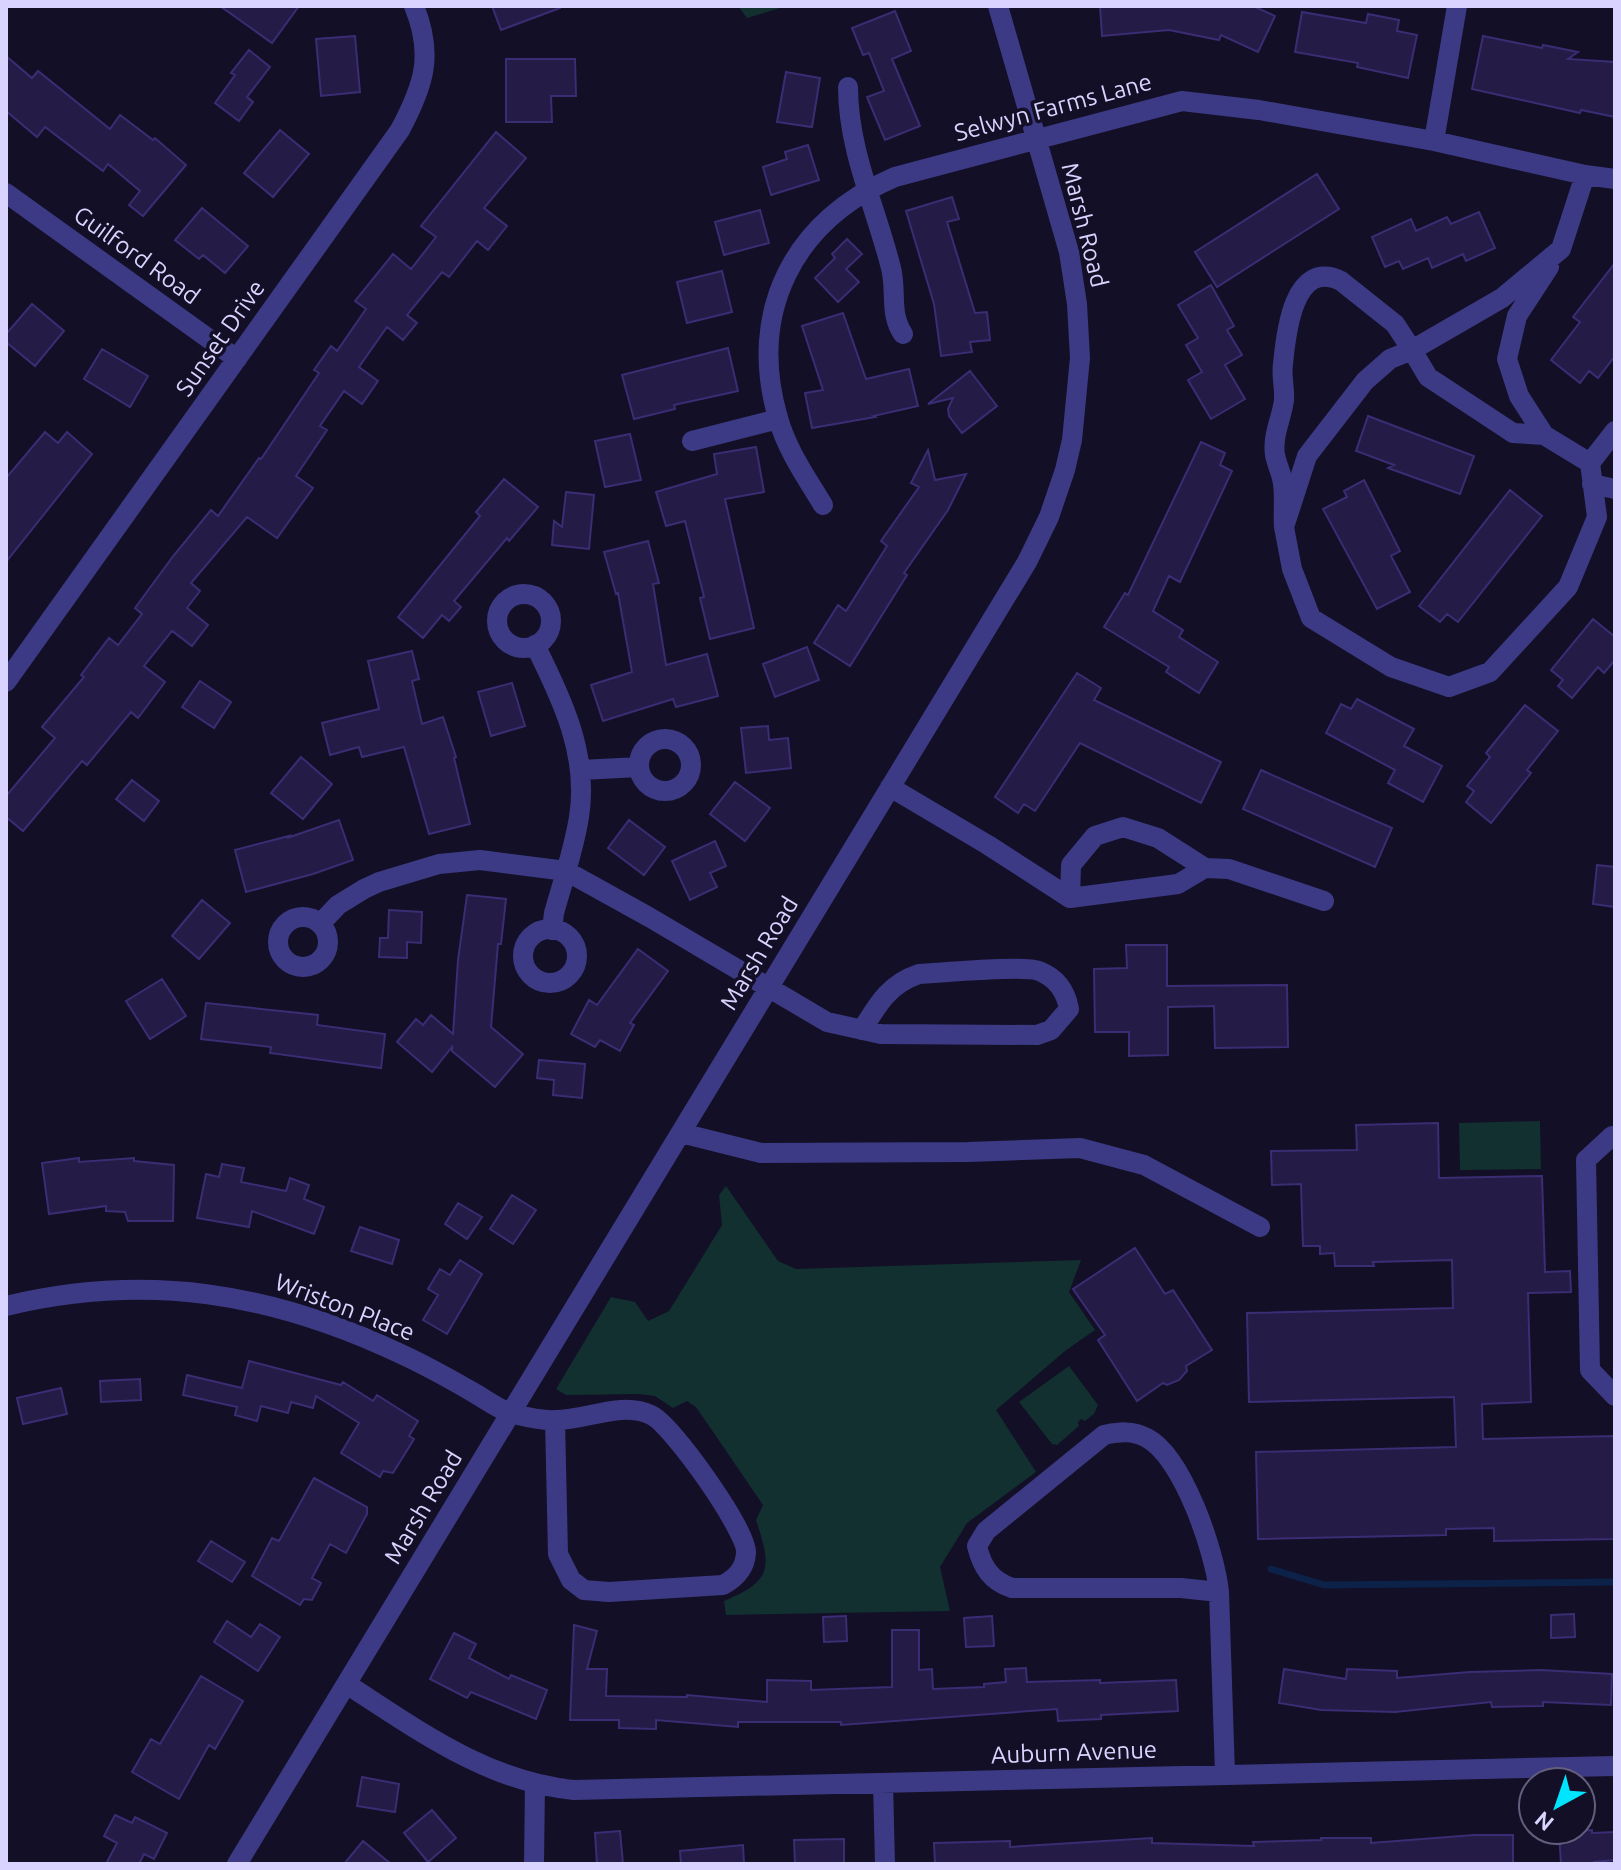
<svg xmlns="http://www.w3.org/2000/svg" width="1621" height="1870" viewBox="0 0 1621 1870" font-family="Ubuntu,sans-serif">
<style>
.green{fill:#12302f}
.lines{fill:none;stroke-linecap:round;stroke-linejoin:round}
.stream{stroke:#0c2248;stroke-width:7}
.building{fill:#241b47;stroke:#3b2d73;stroke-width:2}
.minor{stroke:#3d3a85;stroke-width:20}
.labels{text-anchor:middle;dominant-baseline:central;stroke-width:7;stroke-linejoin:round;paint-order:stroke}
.street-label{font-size:24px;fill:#d9d4ff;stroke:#130f26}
</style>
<rect width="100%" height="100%" fill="#130f26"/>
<path class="green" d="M738,6H787L747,18Z
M1540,1121L1541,1169L1460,1170L1459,1123Z
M726,1186L778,1261L796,1269L1081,1260L1069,1292L1095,1330L1065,1351L996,1410L1036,1472L967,1523L940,1567L950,1611L726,1615L724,1601C772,1581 772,1568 756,1520L763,1505L696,1407L687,1401L673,1408L655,1396L639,1394L566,1395L556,1389L611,1297L635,1302L648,1321L669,1311L722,1225L719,1195Z
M1069,1366L1098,1405L1094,1414L1085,1421L1081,1419L1078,1422L1079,1426L1057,1445L1052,1444L1019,1402Z"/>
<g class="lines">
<path class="stream" d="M1271,1569L1324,1585L1615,1582"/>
</g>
<path class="building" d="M220,6H299L272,43Z
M492,6H560V8L501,30Z
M1100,6H1253L1275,16L1258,52L1221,35L1219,40L1169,30L1102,36Z
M895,11L911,51L892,59L920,126L885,140L867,97L884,91L869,53L863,55L852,28Z
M1302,12L1366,23L1368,14L1399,20L1397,31L1417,35L1408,78L1357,67L1358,63L1295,52Z
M355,36L360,92L321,96L316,39Z
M1483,36L1542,48L1543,45L1578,52L1568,59L1615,62V117L1581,110L1580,113L1472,89Z
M249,50L270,67L247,97L253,102L239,121L215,103L235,75L231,73Z
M6,56L32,78L38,71L110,129L120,115L153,140L155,138L186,165L143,216L129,205L140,191L108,164L103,171L45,127L37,137L6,111Z
M506,59H575L576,96H551L552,122H506Z
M786,72L820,78L812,127L777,122Z
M280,130L309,154L273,197L244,173Z
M496,132L526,158L484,208L507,226L488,250L477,241L449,277L442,272L407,315L417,323L403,340L387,327L359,367L378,381L362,404L344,391L320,426L327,430L296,476L313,488L277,538L247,517L191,583L200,591L187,608L208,625L192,646L172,631L144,666L165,682L138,718L131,712L87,765L82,761L23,831L6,817V796L55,738L42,727L84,677L81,675L109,638L118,645L142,614L135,608L174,555L211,510L218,516L259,458L261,459L319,373L314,370L331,346L337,351L366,309L355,301L393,254L411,269L436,237L421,226Z
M808,145L819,180L771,195L763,167L787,159L785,152Z
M1317,174L1339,209L1217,287L1195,252Z
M952,197L959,219L947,222L975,313L987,312L990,340L970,342L972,352L941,356L934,304L906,211Z
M202,208L248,246L225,273L203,255L199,259L175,240Z
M760,210L769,243L724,255L715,222Z
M1479,212L1495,248L1466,261L1463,254L1432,268L1428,258L1403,269L1399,261L1385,267L1372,237L1411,219L1416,231L1447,217L1451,224Z
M847,239L862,254L846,269L859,282L838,302L815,278L835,258L832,254Z
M1615,263V356L1598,378L1589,371L1580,383L1551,360L1580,322L1573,317Z
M722,271L732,312L687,323L677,282Z
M1211,285L1234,326L1227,330L1242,355L1225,365L1245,399L1211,419L1188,380L1202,372L1186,345L1198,338L1178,305Z
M32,304L64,331L35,366L6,342V334Z
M843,313L866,379L909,369L918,406L873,416L875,417L812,428L805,393L823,390L802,326Z
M728,348L738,391L674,405L675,409L634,419L622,375Z
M102,349L148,376L130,407L84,379Z
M970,371L997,406L962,433L949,416L948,409L953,398L928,404Z
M1368,416L1474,456L1460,494L1388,468L1394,465L1356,451Z
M45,432L58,443L67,432L92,454L6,562V478Z
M630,434L641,480L605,487L595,441Z
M1201,442L1225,453L1220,465L1232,471L1180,582L1169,576L1153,611L1183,630L1179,637L1218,662L1199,693L1166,672L1169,667L1104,627L1125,593L1128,595Z
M756,447L764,492L725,499L754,628L710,639L700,598L704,597L685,521L666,526L656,492L717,474L714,454Z
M928,450L935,480L966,474L948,510L904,573L907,575L850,666L814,643L838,605L846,611L887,546L881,541L919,487L911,483Z
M504,479L538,507L509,541L507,538L454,601L461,607L449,621L442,615L423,638L398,617L480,516L476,512Z
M1364,480L1400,551L1391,556L1410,592L1377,609L1323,509L1347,497L1344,491Z
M1510,490L1542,516L1458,622L1447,614L1440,622L1419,606Z
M566,492L594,495L589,549L552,545L554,521L562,527Z
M648,541L659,583L653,584L666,665L707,654L718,696L676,707L673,699L603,721L591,685L632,672L618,593L616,594L604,552Z
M1593,619L1615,637V660L1604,673L1598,667L1572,698L1558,686L1563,680L1551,670Z
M807,647L819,680L775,697L763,664Z
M412,651L419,679L412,681L422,724L443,717L456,757L454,758L470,824L429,834L404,747L362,757L359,747L330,755L322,723L379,709L368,661Z
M1077,673L1101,688L1094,700L1221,762L1201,803L1080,743L1035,811L1024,804L1018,813L995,797Z
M200,681L231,702L214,728L182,707Z
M512,683L525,726L491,736L478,692Z
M1357,699L1414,729L1404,746L1442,766L1423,802L1388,783L1395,770L1326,733L1341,704L1351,709Z
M1525,705L1558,731L1527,770L1531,773L1491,823L1466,802L1474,791L1467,786L1490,757L1486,753Z
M768,726L769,740L788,738L791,768L746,773L741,728Z
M301,757L332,784L303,819L271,793Z
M1261,770L1392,828L1375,867L1243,809Z
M132,780L159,801L144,821L116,799Z
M735,782L770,808L745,841L710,814Z
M339,820L353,860L313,874L246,892L235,850L289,836L287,838Z
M629,820L665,847L644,875L608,848Z
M715,841L726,866L710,873L717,887L690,900L672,861Z
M1597,865L1615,867V907L1593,904Z
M467,895L506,899L501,944H498L491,1027L523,1054L495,1087L452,1051V1047L432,1072L397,1042L416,1019L423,1025L431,1015L453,1034L458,960Z
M202,900L230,923L199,959L172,936Z
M389,910L422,912L421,943L407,942V958L379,957L380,938H388Z
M1126,945H1167V986L1287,985L1288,1047L1215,1048L1214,1006L1168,1007V1055L1129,1056V1032H1095L1094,969L1127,968Z
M638,949L668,971L630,1023L634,1025L620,1051L600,1040L595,1047L571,1034L589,1000L597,1005Z
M162,979L186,1016L150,1039L126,1001Z
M206,1003L318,1015L317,1025L385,1034L381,1068L270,1053L271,1047L201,1039Z
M539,1060L585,1064L582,1098L553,1095L554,1080L537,1078Z
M1438,1123L1439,1178L1542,1176L1545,1272L1570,1271L1571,1292L1528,1293L1531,1402L1482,1404L1483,1439L1615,1436V1539L1494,1541V1528L1446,1529V1535L1258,1539L1256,1452L1456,1447L1454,1397L1249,1402L1247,1313L1453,1308L1452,1260L1373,1262L1374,1266H1335L1334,1253L1320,1254V1246H1303L1301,1184L1272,1185L1271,1151L1357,1150L1356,1125Z
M79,1158V1162L134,1158V1161L174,1165L173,1221H128L125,1212L106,1211V1206L49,1214L42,1163Z
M222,1164L244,1168L241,1182L286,1191L290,1178L309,1185L304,1199L324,1207L314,1234L252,1211L249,1227L197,1218L206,1174L219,1177Z
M512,1195L536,1210L513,1244L490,1229Z
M458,1203L482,1217L467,1239L445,1224Z
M360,1227L399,1240L392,1264L351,1251Z
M1135,1248L1165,1294L1173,1290L1212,1350L1186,1366L1187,1371L1179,1380L1167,1385L1163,1383L1137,1401L1098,1340L1105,1335L1073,1289Z
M460,1260L482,1274L447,1334L423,1320L438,1295L428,1289L440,1269L450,1275Z
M249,1361L341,1385L343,1382L373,1401L377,1395L418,1421L409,1436L414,1439L393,1473L383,1471L380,1477L341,1453L359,1423L316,1396L313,1408L291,1402L288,1413L261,1406L257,1421L235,1415L237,1407L183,1395L187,1375L242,1388Z
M140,1379L141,1400L101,1402L100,1381Z
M61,1388L67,1414L23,1424L17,1398Z
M314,1478L367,1507V1514L346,1553L330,1544L312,1578L321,1583L312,1600L304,1599L300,1605L252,1576L272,1538L279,1541Z
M211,1541L245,1562L232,1582L198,1561Z
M1574,1614L1575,1637L1551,1638V1615Z
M846,1616L847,1641L824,1642L823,1617Z
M992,1616L994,1646L966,1647L964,1618Z
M227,1621L251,1637L260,1624L280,1637L258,1671L214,1642Z
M574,1625L597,1631L587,1669H607L606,1696L687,1697V1695L767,1702V1680L811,1681V1690L892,1687V1630H919V1670L932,1669L933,1689L984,1687V1684L1006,1682L1005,1669L1026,1668L1027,1682L1100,1680V1683L1176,1680L1178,1711L1101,1715V1719L1058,1721L1057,1709L841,1725V1722H738V1727L656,1720V1729L619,1728V1720H570Z
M454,1633L476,1644L469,1658L509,1679L511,1675L547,1690L536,1719L471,1692L467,1698L430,1679Z
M1284,1669L1346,1679L1347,1669L1397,1671V1678L1470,1672L1541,1670L1612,1674L1611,1705L1543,1702V1706L1492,1707L1491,1702L1395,1712L1321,1710L1279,1703Z
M201,1676L243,1701L215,1749L209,1745L179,1799L132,1772L151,1739L160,1744Z
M362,1777L399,1784L395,1812L357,1806Z
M432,1810L456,1838L428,1862L404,1833Z
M115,1815L132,1823L135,1817L167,1833L154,1859L144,1854L139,1864H106L117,1843L104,1836Z
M1592,1830V1833L1615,1832V1860L1594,1862V1864H1561L1559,1832Z
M620,1831L623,1864H597L595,1833Z
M1474,1835H1513V1864H935L934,1843L1010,1841V1847L1152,1838V1843L1254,1846L1253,1842L1321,1840V1838H1371V1843Z
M844,1839V1864H795L794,1840Z
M363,1841L391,1864H344Z
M743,1845L744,1864H681L680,1851Z"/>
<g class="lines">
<path class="minor" d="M848,87C848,150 876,208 891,268C897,292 889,313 903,334
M1434,141L1457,6
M6,193L237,359
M1544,435L1519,396L1507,359L1517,316L1549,267
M692,441L778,419
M1590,463L1615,431
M1592,484L1615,489
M823,505C806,477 787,450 778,418C747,311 794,220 895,177L1182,101L1259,110L1434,141L1585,175L1615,179
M1284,527C1283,513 1285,498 1283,484C1282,474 1277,465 1275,455C1272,435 1282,418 1284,400C1285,388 1281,376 1283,364C1286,332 1294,258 1341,281L1395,324L1412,350L1390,359L1365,381L1307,456L1284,527L1292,569L1311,618L1391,667L1449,687L1490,672L1568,587L1597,517L1590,463L1544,435L1513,433L1428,377L1412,350L1502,298L1561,249L1585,175
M497 621a27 27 0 1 1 54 0a27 27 0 1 1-54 0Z
M535,645C562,699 589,755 579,817C574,849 563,881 554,913L552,930
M6,682L400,130C424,85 434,55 414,6
M639 765a26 26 0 1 1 52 0a26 26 0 1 1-52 0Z
M581,770L639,767
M890,787L988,845L1070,898L1178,884L1205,868L1229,869L1324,901
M1070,898L1071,865L1095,836L1123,827L1158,838L1205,868
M278 942a25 25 0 1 1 50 0a25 25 0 1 1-50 0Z
M320,924L338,905L364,889L379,882L439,864L480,860L566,871L649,917L827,1022L881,1034L1037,1035L1051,1030L1069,1009C1066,992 1057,978 1039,971C1023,965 941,973 919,974C889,984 878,1004 862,1030
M523 956a27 27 0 1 1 54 0a27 27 0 1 1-54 0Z
M681,1133L761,1153L968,1152L1080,1148L1144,1165L1260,1227
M1615,1136H1612L1586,1160L1590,1370L1615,1396
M6,1306C147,1272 272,1293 401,1354C427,1366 452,1380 476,1394C488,1401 501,1411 514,1414C526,1417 543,1421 556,1420C587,1420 621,1401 651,1415C671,1423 748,1532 746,1553C745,1569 736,1578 723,1585L609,1592L584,1590L571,1580L558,1554L555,1420
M1219,1592L1181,1588H1012C991,1581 982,1567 977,1546L986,1531L1104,1435C1119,1432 1132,1430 1147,1438C1183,1457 1215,1552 1219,1592L1225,1774
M348,1685C418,1730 488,1782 574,1790L1615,1766
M883,1783L885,1864
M237,1864L1027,562L1049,517L1065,470L1072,440L1080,358L1077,304L1069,252L998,6
M534,1864L535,1783"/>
</g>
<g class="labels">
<g class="street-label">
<text transform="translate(1053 107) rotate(-15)">Selwyn Farms Lane</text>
<text transform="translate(1085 225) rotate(76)">Marsh Road</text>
<text transform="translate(137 255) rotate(36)">Guilford Road</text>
<text transform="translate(220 338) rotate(-55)">Sunset Drive</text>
<text transform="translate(759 953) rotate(-59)">Marsh Road</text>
<text transform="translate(345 1307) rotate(21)">Wriston Place</text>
<text transform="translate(423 1507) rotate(-59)">Marsh Road</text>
<text transform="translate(1074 1752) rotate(-2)">Auburn Avenue</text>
</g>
</g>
<rect width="1621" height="1870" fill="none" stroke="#d9d4ff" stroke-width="16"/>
<g transform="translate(1557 1806) rotate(220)"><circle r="38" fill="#130f26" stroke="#625e7d" stroke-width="2"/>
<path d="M0-6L14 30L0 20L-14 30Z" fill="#00e5ff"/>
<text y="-12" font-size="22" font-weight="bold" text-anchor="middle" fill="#d9d4ff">N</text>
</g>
</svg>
